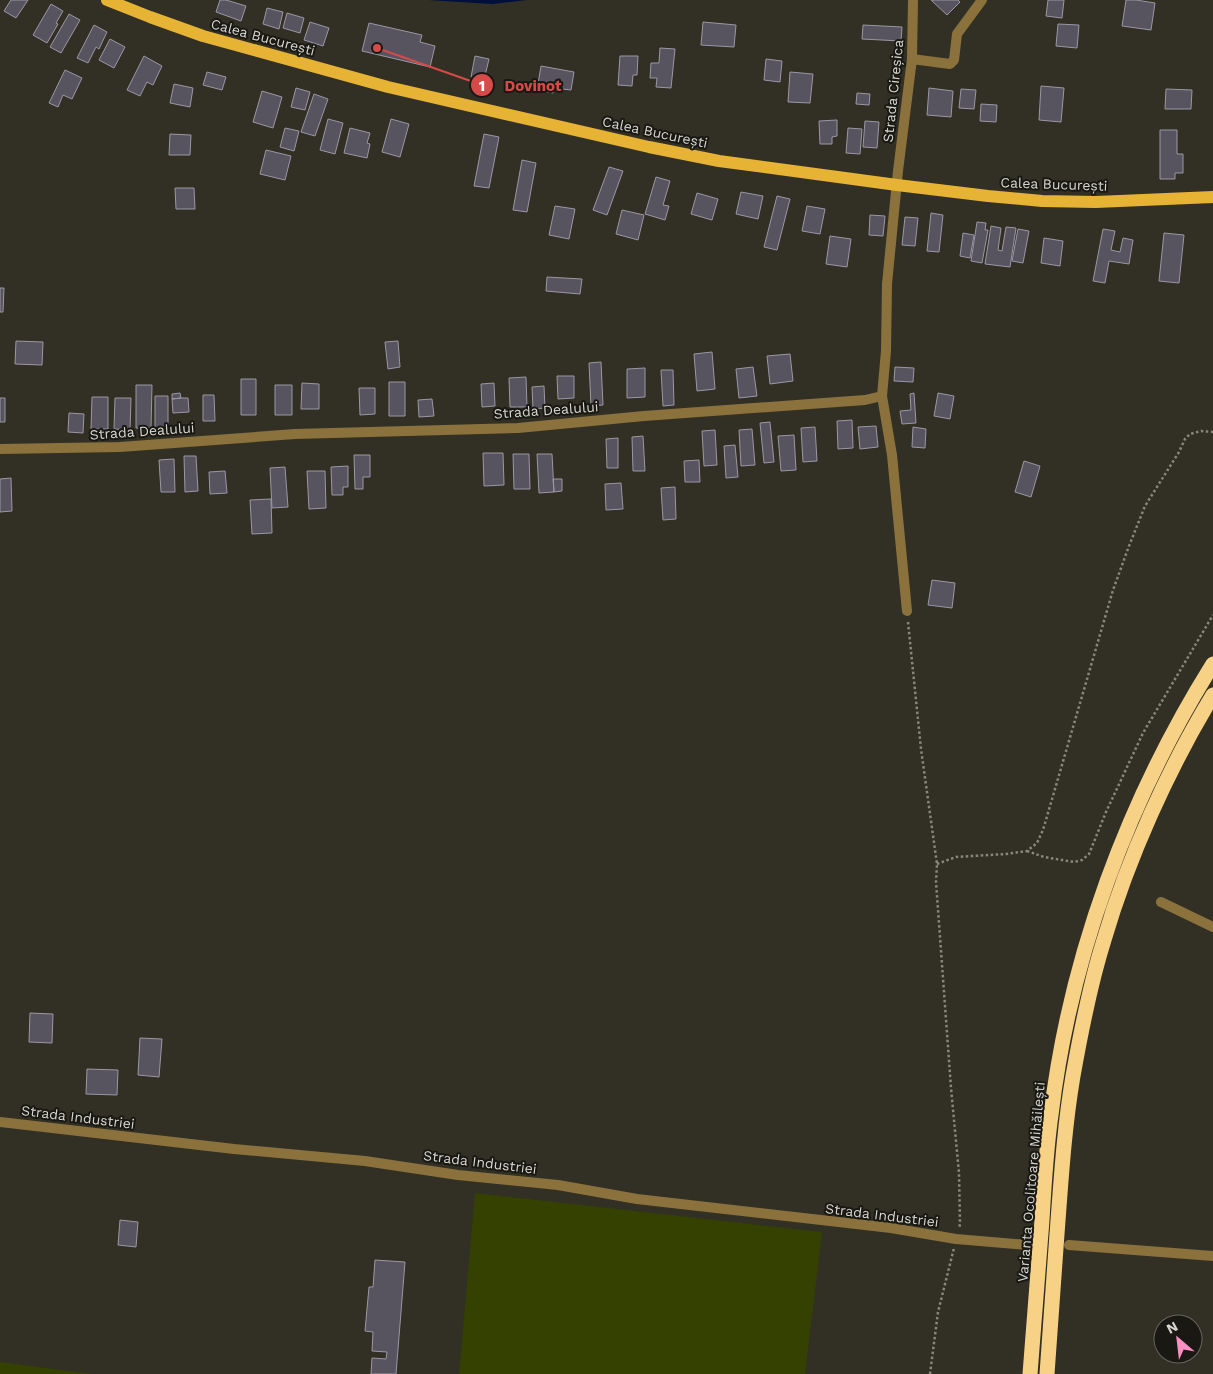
<svg xmlns="http://www.w3.org/2000/svg" width="1213" height="1374" viewBox="0 0 1213 1374" font-family="'Work Sans',sans-serif">
<style>
.green{fill:#354100}
.water{fill:#000f3b}
.building{fill:#575460;stroke:#9b97a5}
.lines{fill:none;stroke-linecap:round;stroke-linejoin:round}
.path{stroke:#88877d;stroke-width:2.5;stroke-dasharray:2.5 2.5;stroke-linecap:butt}
.street{stroke:#8b723d;stroke-width:10}
.primary{stroke:#e7b335;stroke-width:12}
.highway{stroke:#f7d286;stroke-width:15}
.labels{text-anchor:middle;dominant-baseline:central;stroke-width:4;stroke-linejoin:round;paint-order:stroke}
.street-label{font-size:14px;fill:#d8d7cf;stroke:#191813}
.leader{fill:none;stroke:#d64b49;stroke-width:2}
.callout-dot{fill:#d64b49;stroke:#191813;stroke-width:2}
.mark-label{font-size:15px;text-anchor:middle;font-weight:bold;fill:#fff}
.callout-label{font-size:15px;text-anchor:middle;font-weight:bold;fill:#d64b49;stroke:#191813;stroke-width:4;stroke-linejoin:round;paint-order:stroke}
</style>
<rect width="100%" height="100%" fill="#323024"/>
<path class="green" d="M475,1193L822,1232L805,1374H459Z
M0,1362L92,1374H0Z"/>
<path class="water" d="M428,0H527L492,4Z"/>
<path class="building" d="M11,0H28L16,18L4,11Z
M220,0H226L246,6L241,21L216,12Z
M931,0H958L960,2L947,15Z
M1048,0H1064L1062,18L1046,16Z
M1126,0H1136L1155,3L1151,30L1122,26Z
M51,4L63,11L56,23L58,24L47,43L33,35Z
M267,8L283,12L279,29L263,24Z
M287,13L304,18L300,33L283,28Z
M69,14L80,20L61,53L50,47Z
M310,22L329,28L323,46L304,40Z
M703,22L736,25L734,47L701,45Z
M369,23L422,35L420,42L435,46L430,67L362,51Z
M1058,24L1079,25L1077,48L1056,46Z
M94,25L107,32L99,49L96,47L88,63L77,58Z
M863,25L902,27L901,41L862,39Z
M110,39L125,47L114,68L99,60Z
M660,48L675,49L671,88L656,87L657,78H650L651,63H659Z
M144,56L162,66L153,85L147,82L140,96L127,90Z
M475,56L489,59L484,80L471,77Z
M620,56H638L637,75H633L632,86L618,85Z
M766,59L782,61L780,82L764,80Z
M541,66L574,72L571,90L554,88L553,93L537,90Z
M65,70L82,78L72,99L63,95L58,107L49,103Z
M207,72L226,77L222,90L203,85Z
M790,72L813,74L810,103L788,102Z
M174,84L193,88L190,107L170,103Z
M1041,86L1064,88L1061,122L1039,120Z
M296,88L310,92L305,110L291,107Z
M929,88L953,91L951,117L927,115Z
M961,89L976,90L974,109L959,108Z
M1166,89L1192,90L1191,109H1165Z
M262,91L282,97L273,128L253,122Z
M857,93L870,94L869,105L856,104Z
M314,94L328,99L315,136L301,132Z
M981,104L997,105L996,122L980,121Z
M328,119L343,123L335,154L320,150Z
M391,119L409,124L400,157L382,152Z
M837,120V136L832,137V144H820L819,121Z
M865,121L879,122L877,148L863,147Z
M285,128L299,131L294,151L280,147Z
M350,128L370,133L367,143L370,144L367,158L344,153Z
M848,128L862,129L860,154L846,153Z
M1160,130H1177V154H1183V173H1175V179H1160Z
M170,134L191,135L190,155H169Z
M484,134L499,137L489,188L474,186Z
M266,150L291,156L285,180L260,174Z
M522,160L536,163L527,212L513,210Z
M609,167L623,171L607,215L593,210Z
M656,177L670,181L663,205L669,206L665,220L645,214Z
M175,188H194L195,209H176Z
M741,192L763,196L758,219L736,214Z
M697,193L718,199L712,220L691,214Z
M777,196L790,199L777,250L764,247Z
M555,206L575,209L569,239L549,235Z
M807,206L825,209L820,234L802,231Z
M622,210L644,215L638,240L616,234Z
M931,213L943,215L939,252L927,251Z
M870,215L885,216L883,236L869,235Z
M905,217L918,218L915,246L902,245Z
M977,222L986,223L985,230H988L982,263L971,261Z
M991,226L1001,228L998,250L1002,251L1006,227L1016,228L1010,267L985,264Z
M1018,229L1029,231L1023,263L1012,261Z
M1103,229L1115,231L1111,250L1120,252L1123,238L1133,240L1129,264L1109,261L1105,283L1093,281Z
M963,233L974,235L970,258L960,256Z
M1164,233L1184,235L1179,283L1159,281Z
M830,236L851,239L847,267L826,264Z
M1044,238L1063,241L1060,266L1041,263Z
M547,277L582,279L580,294L546,291Z
M0,288H4L3,312H0Z
M16,341L43,342L42,365L15,364Z
M398,341L400,367L388,369L385,342Z
M712,352L715,389L697,391L694,354Z
M790,354L793,381L770,384L767,356Z
M601,362L603,405L591,406L589,363Z
M753,367L757,396L739,398L736,369Z
M895,367L914,368L913,382L894,381Z
M645,368V397L627,398V369Z
M661,370H673L674,405L663,406Z
M557,376H574V398L558,399Z
M526,377L527,407H510L509,378Z
M241,379H256V415H241Z
M389,382H405V416H389Z
M302,383L319,384V409H301Z
M494,383L495,406L482,407L481,384Z
M136,385H152L151,428H136Z
M275,385H292V415H275Z
M544,386L545,408L533,409L532,387Z
M359,388H375V414L360,415Z
M180,393L181,398L172,399V394Z
M914,393L916,423L902,424L900,411L911,410L910,394Z
M938,393L954,396L950,419L934,416Z
M203,395H214L215,421H203Z
M155,396H168V431H155Z
M92,397H108V429H91Z
M0,398H5V422H0Z
M115,398H131L130,430L114,429Z
M181,398H188L189,412L173,413L172,399Z
M432,399L434,416L419,417L418,400Z
M69,413L84,414L83,433L68,432Z
M852,420L853,448L838,449L837,421Z
M770,422L774,462L764,463L760,423Z
M876,426L878,447L860,449L858,427Z
M815,427L817,461L803,462L801,428Z
M913,427L926,429L925,448L912,447Z
M752,429L755,465L741,466L739,430Z
M715,430L717,465L704,466L702,431Z
M794,435L796,470L781,471L778,436Z
M643,436L645,471H633L632,437Z
M618,438V468H607L606,439Z
M735,445L738,477L726,478L724,446Z
M483,453H503L504,485L484,486Z
M513,454H529L530,489H514Z
M537,454H552L554,492L539,493Z
M354,455H370V477H363V489H355Z
M184,456H196L198,491L185,492Z
M174,459L175,492H161L159,460Z
M699,460L700,482H685L684,461Z
M1024,461L1040,466L1031,497L1015,492Z
M348,466V487H343V495H332L331,467Z
M285,467L288,507L272,508L270,468Z
M225,471L227,493L210,494L209,472Z
M307,471H325L326,508L309,509Z
M11,478L12,511L0,512V479Z
M553,479H562V491L554,492Z
M621,483L623,509L606,510L605,484Z
M675,487L676,519L663,520L661,488Z
M271,499L272,533L252,534L250,500Z
M932,580L955,583L952,608L928,605Z
M30,1013L53,1014L52,1043L29,1042Z
M140,1038L162,1039L159,1077L138,1075Z
M87,1069L118,1070L117,1095L86,1094Z
M120,1220L138,1222L136,1247L118,1245Z
M375,1260L405,1262L396,1374H371L372,1358L386,1359L387,1352L372,1351L373,1332L365,1331L369,1287H373Z"/>
<g class="lines">
<path class="path" d="M908,622L921,749L937,864L936,882L951,1088L959,1173L960,1224L959,1229
M1027,851L1044,857L1074,862L1082,860L1089,854L1106,812L1143,733L1213,615
M937,864L956,857L1006,854L1027,851L1037,843L1043,830L1113,590L1129,546L1145,506L1179,452L1185,439L1190,434L1201,431L1213,432
M930,1374L938,1312L954,1248"/>
<path class="street" d="M912,59L950,64L954,60L957,34L982,0
M0,449L120,447L295,434L518,428L644,416L865,400L882,396
M907,611L892,455L882,396L886,351L887,284L898,171L912,59L913,0
M1161,902L1213,927
M0,1122L234,1149L365,1161L458,1175L558,1185L637,1199L891,1228L956,1239L1028,1245
M1069,1245L1213,1256"/>
<path class="primary" d="M107,0L150,17L203,36L388,87L649,147L719,161L897,185L988,196L1042,201L1096,202L1213,197"/>
<path class="highway" d="M1030,1374C1034,1323 1038,1271 1042,1220C1044,1185 1046,1150 1051,1115C1070,956 1128,800 1213,664
M1047,1374C1050,1327 1054,1281 1057,1234C1061,1182 1064,1129 1073,1076C1081,1031 1090,984 1104,940C1128,858 1168,769 1213,695"/>
</g>
<g class="labels">
<g class="street-label">
<text transform="translate(263 37) rotate(15)">Calea București</text>
<text transform="translate(893 91) rotate(-84)">Strada Cireșica</text>
<text transform="translate(655 132) rotate(12)">Calea București</text>
<text transform="translate(1054 184) rotate(2)">Calea București</text>
<text transform="translate(546 410) rotate(-4)">Strada Dealului</text>
<text transform="translate(142 431) rotate(-4)">Strada Dealului</text>
<text transform="translate(78 1117) rotate(7)">Strada Industriei</text>
<text transform="translate(480 1162) rotate(7)">Strada Industriei</text>
<text transform="translate(1031 1182) rotate(-85)">Varianta Ocolitoare Mihăilești</text>
<text transform="translate(882 1215) rotate(7)">Strada Industriei</text>
</g>
</g>
<path class="leader" d="M377 48L482 85"/>
<g class="callout-dot">
<circle cx="377" cy="48" r="5"/>
<circle cx="482" cy="85" r="12"/>
</g>
<g class="mark-label">
<text x="482" y="91">1</text>
</g>
<g class="callout-label">
<text x="533" y="91">Dovinot</text>
</g>
<g transform="translate(1178 1339) rotate(332)"><circle r="24" fill="#191813" stroke="#65645e"/>
<path d="M0-4L9 19L0 12L-9 19Z" fill="#fc8fc2"/>
<text y="-8" font-size="14" font-weight="bold" text-anchor="middle" fill="#d8d7cf">N</text>
</g>
</svg>
